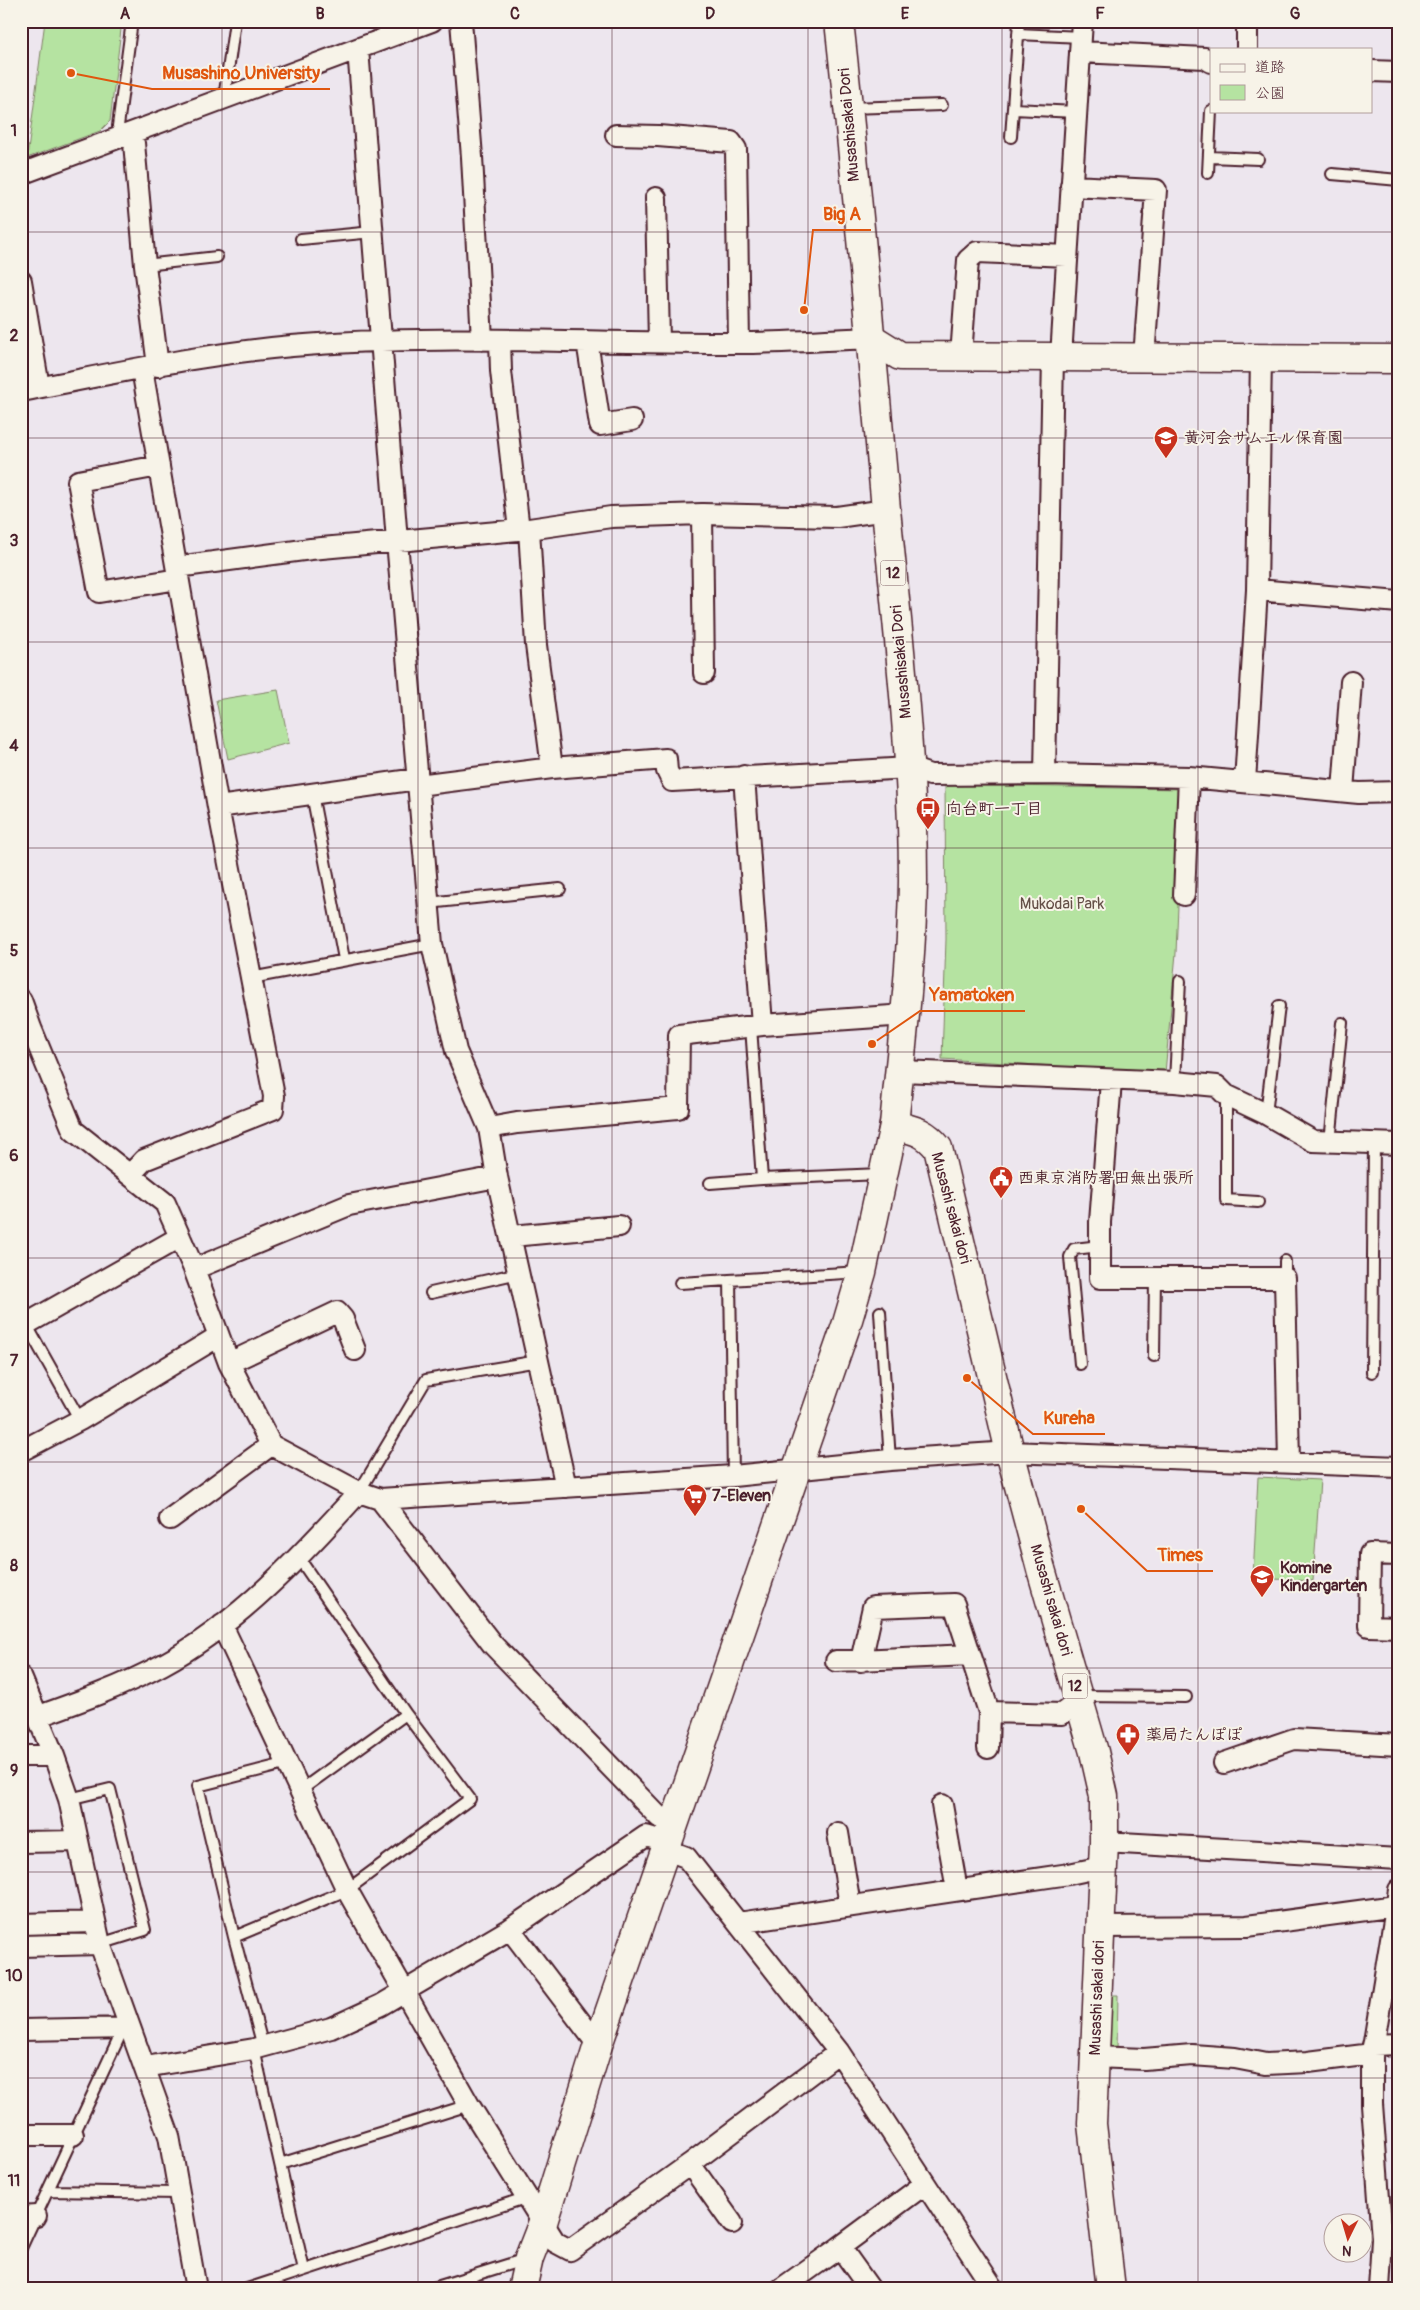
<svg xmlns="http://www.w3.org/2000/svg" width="1420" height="2310" viewBox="0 0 1420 2310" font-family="Pangolin,'Klee One',sans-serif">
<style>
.green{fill:#b5e3a1;stroke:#808166}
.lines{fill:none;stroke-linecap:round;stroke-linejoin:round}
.lane-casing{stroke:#4a1f2b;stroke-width:14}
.street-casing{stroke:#4a1f2b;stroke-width:24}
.secondary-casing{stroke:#4a1f2b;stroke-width:31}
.primary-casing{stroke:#4a1f2b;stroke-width:31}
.lane{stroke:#f7f3e8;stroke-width:10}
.street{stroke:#f7f3e8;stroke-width:20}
.secondary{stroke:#f7f3e8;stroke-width:28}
.primary{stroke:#f7f3e8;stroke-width:28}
.grid{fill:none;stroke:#4a1f2b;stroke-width:1;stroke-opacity:0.55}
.labels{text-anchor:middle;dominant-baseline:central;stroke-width:4;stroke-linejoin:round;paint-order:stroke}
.shield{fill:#f7f3e8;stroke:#7e5f64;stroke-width:1}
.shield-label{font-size:15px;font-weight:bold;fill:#4a1f2b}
.street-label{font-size:16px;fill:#4a1f2b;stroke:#f7f3e8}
.poi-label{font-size:16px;font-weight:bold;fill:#4a1f2b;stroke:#f7f3e8;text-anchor:start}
.park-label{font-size:16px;fill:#655048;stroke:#f7f3e8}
.leader{fill:none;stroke:#e0560e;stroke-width:2}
.callout-dot{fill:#e0560e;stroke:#f7f3e8;stroke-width:2}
.callout-label{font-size:18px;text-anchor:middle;font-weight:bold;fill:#e0560e;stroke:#f7f3e8;stroke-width:4;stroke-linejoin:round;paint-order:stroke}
.neatline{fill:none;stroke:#4a1f2b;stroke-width:2}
.grid-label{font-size:16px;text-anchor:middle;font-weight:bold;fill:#4a1f2b}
</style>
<rect width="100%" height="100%" fill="#ede6ee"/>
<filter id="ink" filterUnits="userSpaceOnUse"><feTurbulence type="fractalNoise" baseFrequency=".02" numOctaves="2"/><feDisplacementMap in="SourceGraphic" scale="10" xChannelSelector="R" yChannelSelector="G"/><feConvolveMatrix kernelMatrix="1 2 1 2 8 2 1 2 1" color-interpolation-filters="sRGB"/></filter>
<g filter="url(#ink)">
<path class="green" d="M45,21H122L110,121L100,131L27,158Z
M278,690L289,743L228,759L216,700Z
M945,785L1183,789L1176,953L1165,1073L942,1059L946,939Z
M1258,1477L1320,1480L1313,1581L1253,1578Z
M1109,1995H1118L1117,2051L1107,2043Z"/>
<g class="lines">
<defs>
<path id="lane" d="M1018,34L1081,37
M383,40L385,21
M224,99L235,21
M849,108L942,105
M1014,109L1076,112
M127,135L118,126L132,21
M1011,137L1019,21
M1209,157L1258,159
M1208,173L1211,111
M1332,174L1399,180
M301,239L373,232
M145,265L217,257
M312,794L344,959
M428,903L560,889
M251,978L432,944
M751,1027L762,1179
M1175,1082L1180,981
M1226,1095V1200L1258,1202
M1266,1114L1279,1006
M1330,1142L1342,1023
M710,1183L762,1179L881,1174
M1285,1261V1278
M730,1280L733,1476
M680,1283L861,1272
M431,1293L519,1273
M880,1312L890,1460
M21,1315L80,1420
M1154,1356L1155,1278
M1080,1364L1070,1257L1074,1249L1100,1246
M1372,1372L1374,1143
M359,1492L426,1380L538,1361
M1079,1696L1186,1697
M301,1790L406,1714
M69,1799L110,1789L145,1930L100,1944
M234,1937L347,1890L470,1799L406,1714L299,1558
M263,2047L234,1937L198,1786L288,1763
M254,2049L304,2270
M280,2164L469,2105
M48,2191L177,2193
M21,2248L123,2029
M247,2289L528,2197
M430,2289L526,2259"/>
<path id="street" d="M461,21L472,157L482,340
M1247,21V49
M358,49L397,541L432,944L456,1051L489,1128L497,1177L566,1487
M1080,52L1205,58L1211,62
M1371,71L1399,72
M127,135L134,143L145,265L158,366
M616,135L658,136L731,142L736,149L739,343
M21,174L432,21
M1071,186L1156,190L1144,358
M656,198L659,342
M21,281L39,387
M500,340L501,371L519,530
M587,341L600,425L632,420
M961,356L968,260L977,252L1067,256
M1061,357L1082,21
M21,391C111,374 201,354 292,346C440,333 589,344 738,343C782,343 827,340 871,338
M159,466L78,481L99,592L178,579
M702,514L704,673
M529,529L536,645L552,768
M177,567L311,549L529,529L611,517L702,514L837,517L886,510
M1257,590L1399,602
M1045,774L1053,357
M744,776L762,1025
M1245,782L1257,590L1261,358
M418,785L552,768L666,759L667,771L672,781L910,768L930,775L1045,774L1189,777L1359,793L1399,792
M1343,791L1351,682
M218,807L417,779
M1184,895L1189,777
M21,1000L31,1028L73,1130L165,1203L194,1269L229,1363L271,1445L359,1492L380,1499L733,1476L890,1460L1010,1452L1399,1467
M901,1071L1175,1082L1217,1086L1226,1095L1266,1114L1313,1141L1399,1144
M1111,1081L1100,1222V1278H1285L1289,1462
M489,1128L517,1123L678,1108L679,1035L762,1025L906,1015
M130,1175L144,1160L273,1109L274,1096L218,807L142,369
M512,1236L619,1226
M194,1269L349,1205L497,1177
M21,1327L180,1237
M229,1363L337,1312L343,1319L355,1350
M21,1451L80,1420L219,1336
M380,1499L493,1645L659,1817L676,1823
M170,1519L271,1445
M1399,1555L1370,1554L1369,1626L1399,1627
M222,1625L347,1890L469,2105L555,2242L570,2250L690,2164L839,2052
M836,1661L970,1655
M861,1661L873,1607L954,1604L989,1712L988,1748
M21,1677L54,1756L69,1799L100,1944L169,2136L196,2289
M989,1712L1062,1714L1079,1700
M39,1716C81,1701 123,1686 162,1665C238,1624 302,1555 359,1492
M21,1756H54
M1224,1763L1294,1739L1399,1745
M942,1805L957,1890
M838,1833L850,1905
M21,1842L78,1841
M1104,1842L1399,1859
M667,1850L686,1857L839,2052L994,2289
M738,1923L1069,1874L1102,1867
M21,1924L94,1922
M1100,1927L1247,1926L1396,1906
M510,1929L598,2045
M21,1946L100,1944
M21,2030L130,2028
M1373,2045L1399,2044
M1094,2057L1144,2059L1192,2055L1235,2058L1266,2064L1308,2062L1372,2054
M145,2067L254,2049L331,2028L381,2005L510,1929L646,1836L669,1843
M21,2135H73
M690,2164L732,2223
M21,2217L36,2216
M781,2289L840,2247
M870,2289L840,2247L925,2184
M1379,2289L1382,2239L1372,2104V2054L1399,1890"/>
<path id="secondary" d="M871,338L900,356L1399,359
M522,2289L529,2258L543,2222L598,2045L847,1323L862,1272L894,1125"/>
<path id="primary" d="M839,21C857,184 871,346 886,509C898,633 913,756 913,881C912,963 902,1043 894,1125C914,1130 924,1131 938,1148L1010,1452L1041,1569L1094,1752L1104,1796V1842L1092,2124L1111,2289"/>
</defs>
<use href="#lane" class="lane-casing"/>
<use href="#street" class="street-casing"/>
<use href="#secondary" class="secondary-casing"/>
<use href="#primary" class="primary-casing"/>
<use href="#lane" class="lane"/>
<use href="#street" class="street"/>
<use href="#secondary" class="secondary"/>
<use href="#primary" class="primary"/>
</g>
</g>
<path class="grid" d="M222,21V2289M418,21V2289M612,21V2289M808,21V2289M1002,21V2289M1198,21V2289M21,232H1399M21,438H1399M21,642H1399M21,848H1399M21,1052H1399M21,1258H1399M21,1462H1399M21,1668H1399M21,1872H1399M21,2078H1399"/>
<defs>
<symbol id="school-pin" viewBox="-11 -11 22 30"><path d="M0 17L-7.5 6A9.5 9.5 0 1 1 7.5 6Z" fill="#c8321e" stroke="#f7f3e8"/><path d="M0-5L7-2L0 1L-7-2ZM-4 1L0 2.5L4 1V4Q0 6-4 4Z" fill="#fff"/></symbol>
<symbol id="bus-pin" viewBox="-11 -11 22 30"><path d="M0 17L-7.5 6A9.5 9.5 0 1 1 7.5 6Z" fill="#c8321e" stroke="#f7f3e8"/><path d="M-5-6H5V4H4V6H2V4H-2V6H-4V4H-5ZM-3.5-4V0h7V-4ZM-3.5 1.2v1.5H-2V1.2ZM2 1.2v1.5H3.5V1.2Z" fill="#fff"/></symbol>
<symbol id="civic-pin" viewBox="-11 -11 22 30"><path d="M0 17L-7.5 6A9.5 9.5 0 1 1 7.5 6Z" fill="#c8321e" stroke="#f7f3e8"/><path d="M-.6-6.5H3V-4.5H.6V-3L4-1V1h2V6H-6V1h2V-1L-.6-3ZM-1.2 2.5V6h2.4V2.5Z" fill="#fff"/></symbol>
<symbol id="supermarket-pin" viewBox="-11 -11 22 30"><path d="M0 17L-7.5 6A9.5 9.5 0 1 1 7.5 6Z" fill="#c8321e" stroke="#f7f3e8"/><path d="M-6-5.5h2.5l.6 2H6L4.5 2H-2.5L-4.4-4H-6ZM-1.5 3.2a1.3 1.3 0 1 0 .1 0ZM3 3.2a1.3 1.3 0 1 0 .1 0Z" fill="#fff"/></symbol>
<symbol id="pharmacy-pin" viewBox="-11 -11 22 30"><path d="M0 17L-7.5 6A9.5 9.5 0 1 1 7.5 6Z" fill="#c8321e" stroke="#f7f3e8"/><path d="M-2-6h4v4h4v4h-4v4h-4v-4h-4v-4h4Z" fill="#fff"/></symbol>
</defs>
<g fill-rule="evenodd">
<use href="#school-pin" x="1152" y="424" width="28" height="38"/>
<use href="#bus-pin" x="914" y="795" width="28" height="38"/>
<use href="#civic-pin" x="987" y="1164" width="28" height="38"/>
<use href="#supermarket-pin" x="681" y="1482" width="28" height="38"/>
<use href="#school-pin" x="1248" y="1563" width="28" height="38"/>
<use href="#pharmacy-pin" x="1114" y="1721" width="28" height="38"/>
</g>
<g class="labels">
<g class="shield">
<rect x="880.5" y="560.5" width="25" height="25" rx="4"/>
<rect x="1062.5" y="1673.5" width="25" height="25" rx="4"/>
</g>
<g class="shield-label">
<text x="893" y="573">12</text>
<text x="1075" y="1686">12</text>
</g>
<g class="street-label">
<text transform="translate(849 125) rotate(-95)">Musashisakai Dori</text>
<text transform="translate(901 662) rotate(-95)">Musashisakai Dori</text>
<text transform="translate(951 1208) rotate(75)">Musashi sakai dori</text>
<text transform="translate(1051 1600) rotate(74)">Musashi sakai dori</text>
<text transform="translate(1097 1998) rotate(-88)">Musashi sakai dori</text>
</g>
<g class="poi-label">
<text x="1184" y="438">黄河会サムエル保育園</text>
<text x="946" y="809">向台町一丁目</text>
<text x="1018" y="1178">西東京消防署田無出張所</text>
<text x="712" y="1496">7-Eleven</text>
<text x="1280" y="1568">Komine<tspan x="1280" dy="18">Kindergarten</tspan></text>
<text x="1146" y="1735">薬局たんぽぽ</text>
</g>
<g class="park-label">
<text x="1062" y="904">Mukodai Park</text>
</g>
</g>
<path class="leader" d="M71 73L152 89H330M804 310L813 230H871M872 1044L920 1011H1025M967 1378L1033 1434H1105M1081 1509L1147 1571H1213"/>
<g class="callout-dot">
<circle cx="71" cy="73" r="5"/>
<circle cx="804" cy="310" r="5"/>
<circle cx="872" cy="1044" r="5"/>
<circle cx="967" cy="1378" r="5"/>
<circle cx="1081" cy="1509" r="5"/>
</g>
<g class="callout-label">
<text x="241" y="79">Musashino University</text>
<text x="842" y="220">Big A</text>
<text x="972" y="1001">Yamatoken</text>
<text x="1069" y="1424">Kureha</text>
<text x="1180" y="1561">Times</text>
</g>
<rect width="1420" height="2310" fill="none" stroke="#f7f3e8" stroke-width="55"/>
<rect x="1210" y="48" width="162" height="65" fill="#f7f3e8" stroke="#b29e9c"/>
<rect x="1220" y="64" width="25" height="8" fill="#f7f3e8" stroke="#b29e9c"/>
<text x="1255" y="72" font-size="15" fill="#4a1f2b">道路</text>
<rect x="1220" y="85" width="25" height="15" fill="#b5e3a1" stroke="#b29e9c"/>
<text x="1255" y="98" font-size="15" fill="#4a1f2b">公園</text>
<g transform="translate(1348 2238) rotate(185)"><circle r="24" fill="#f7f3e8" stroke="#b29e9c"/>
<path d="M0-4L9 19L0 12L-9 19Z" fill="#c8321e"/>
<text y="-8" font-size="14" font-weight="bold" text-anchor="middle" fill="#4a1f2b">N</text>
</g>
<rect x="28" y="28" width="1364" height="2254" class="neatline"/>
<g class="grid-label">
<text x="125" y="19">A</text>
<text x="320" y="19">B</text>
<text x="515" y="19">C</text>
<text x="710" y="19">D</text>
<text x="905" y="19">E</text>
<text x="1100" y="19">F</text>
<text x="1295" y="19">G</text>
<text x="14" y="136">1</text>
<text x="14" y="341">2</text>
<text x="14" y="546">3</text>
<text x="14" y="751">4</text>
<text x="14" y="956">5</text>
<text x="14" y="1161">6</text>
<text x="14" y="1366">7</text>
<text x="14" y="1571">8</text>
<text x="14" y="1776">9</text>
<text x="14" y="1981">10</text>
<text x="14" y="2186">11</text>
</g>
</svg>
